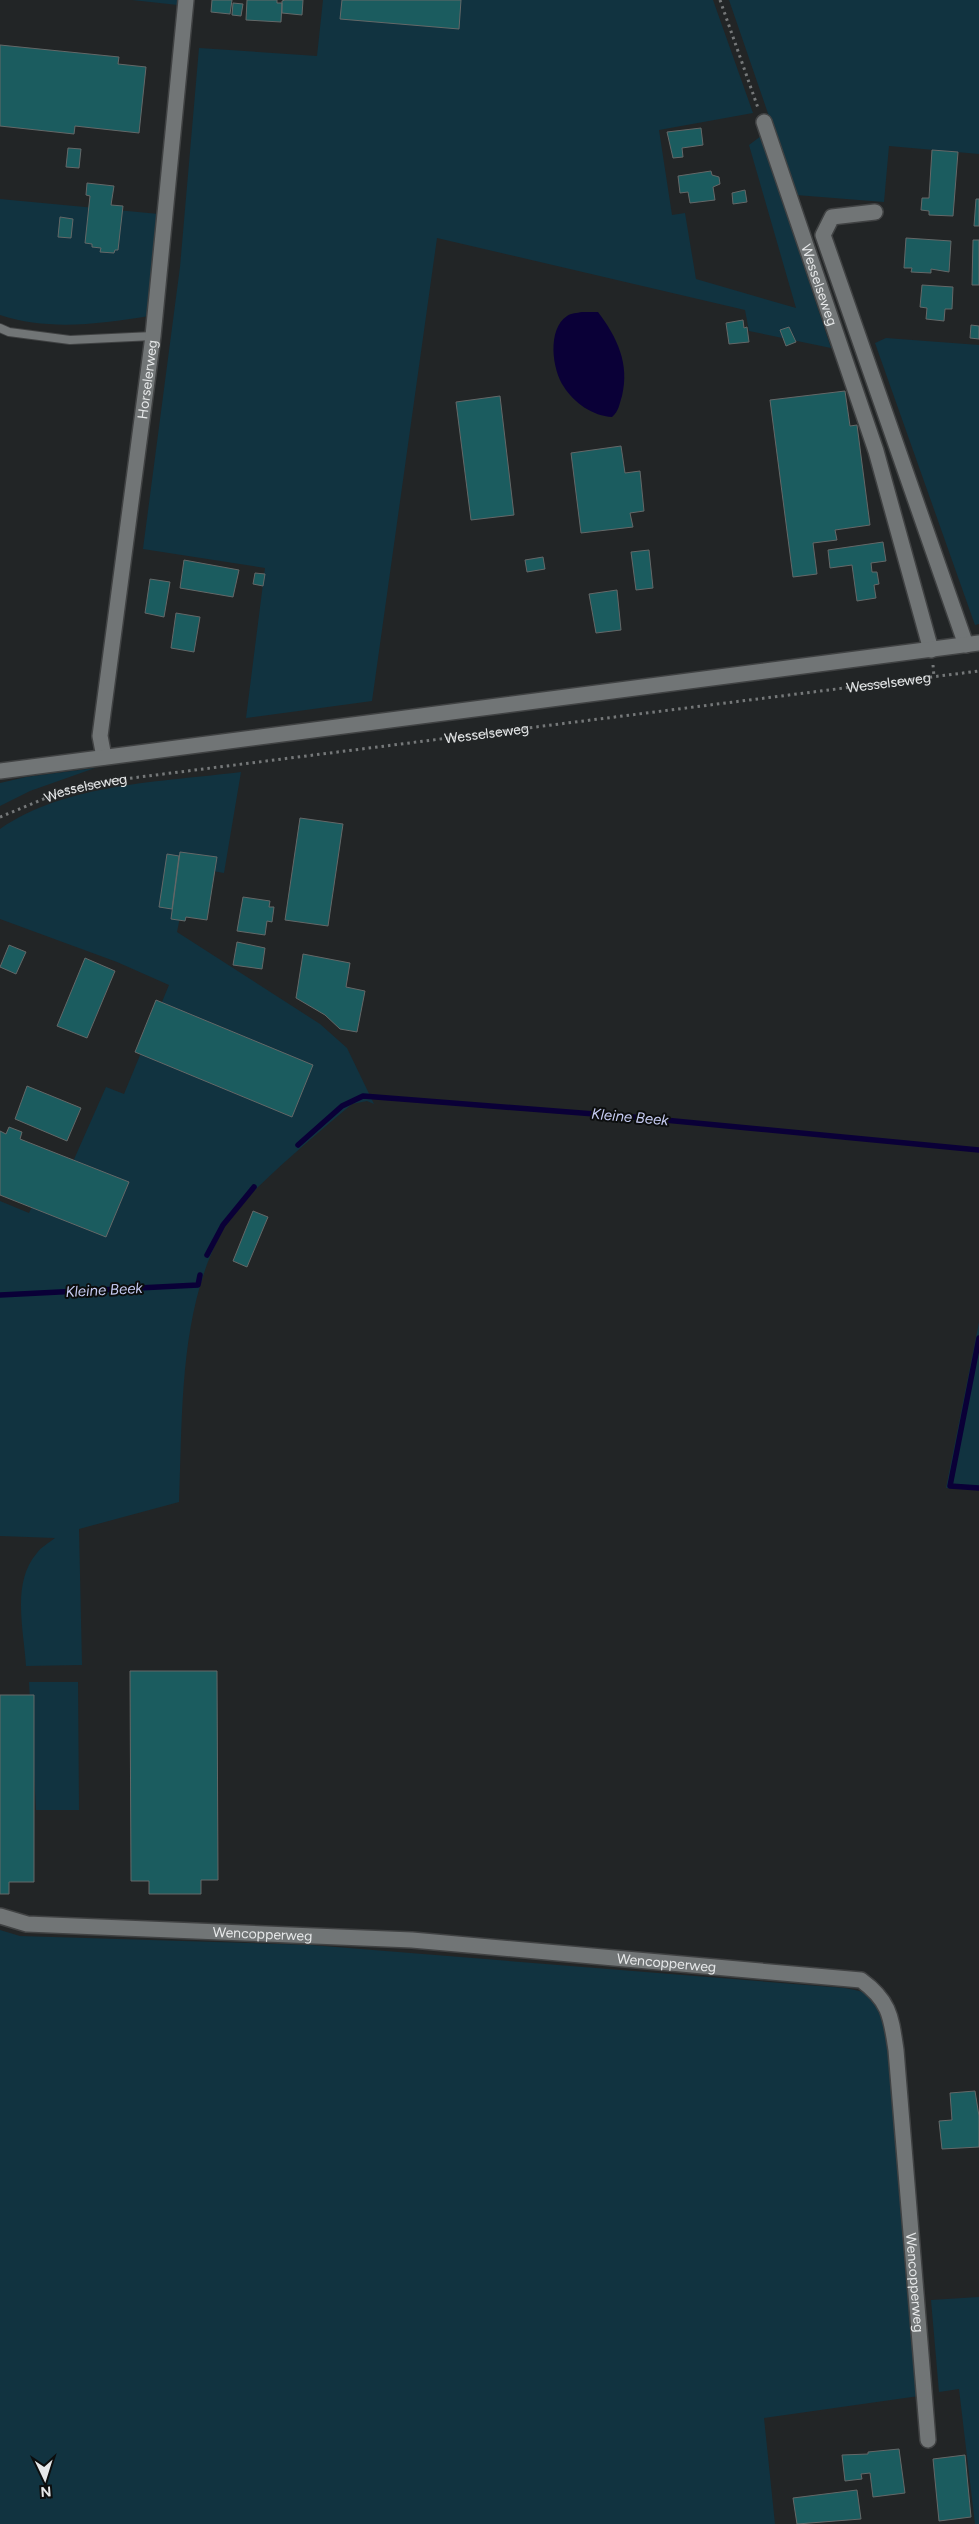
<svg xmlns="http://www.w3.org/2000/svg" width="979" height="2524" viewBox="0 0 979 2524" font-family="Figtree,sans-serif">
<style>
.green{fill:#113340}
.water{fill:#0a0037}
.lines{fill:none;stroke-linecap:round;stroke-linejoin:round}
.stream{stroke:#0a0037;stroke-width:5.5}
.building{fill:#1b5c5f;stroke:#646868}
.lane-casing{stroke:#404243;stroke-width:10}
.street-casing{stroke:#404243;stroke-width:18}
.secondary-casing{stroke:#404243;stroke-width:18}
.path{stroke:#757879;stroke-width:3;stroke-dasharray:2.5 4;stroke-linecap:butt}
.lane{stroke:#717576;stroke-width:8}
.street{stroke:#717576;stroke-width:15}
.secondary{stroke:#717576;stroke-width:15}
.labels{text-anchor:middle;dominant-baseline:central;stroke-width:4;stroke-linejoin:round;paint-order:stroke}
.street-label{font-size:14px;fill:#e6e8e9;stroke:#0c0e0e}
.water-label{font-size:15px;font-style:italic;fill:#c6cbf2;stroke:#0c0e0e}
</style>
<rect width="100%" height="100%" fill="#222526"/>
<path class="green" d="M132,0H179L178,5Z
M323,0H713L753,113L659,130L672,215L685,213L696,279L796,308L749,145L761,136L831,348L749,331L745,310L437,238L372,701L246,718L265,568L143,549L180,267L199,48L317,56Z
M729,0H979V154L889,146L884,202L796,195Z
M0,199L159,214L149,316C99,324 49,331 0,315Z
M886,338L979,345V624L975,625L875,343Z
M95,768L30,791L0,806V783L26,777Z
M241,772L224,873L190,867L177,932L320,1024L347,1048L374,1104L367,1101L352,1104C320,1131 288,1158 258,1187C250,1195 240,1203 234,1212C178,1293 183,1407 179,1502L79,1529L82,1665L26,1666C24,1630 11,1583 37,1553C41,1547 49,1543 55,1538L0,1536V1201L29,1213L46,1177L64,1182L106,1087L124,1094L169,985L117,962L0,919V829C66,783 163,782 241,772Z
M979,1322V1490L946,1488Z
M29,1682H78L79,1810H36Z
M0,1930L20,1936L311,1945L844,1988C850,1989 857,1990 863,1992C891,2005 889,2046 893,2073L919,2396L764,2418L775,2524H0Z
M979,2297V2524H975L959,2389L939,2392L931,2300Z"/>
<path class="water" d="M582,312H598C617,337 630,364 622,396C619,405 619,411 612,417C593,416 574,403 564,387C552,370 547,329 567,316C571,313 577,313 582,312Z"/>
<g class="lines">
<path class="stream" d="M298,1145L342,1106L363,1096L633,1117L979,1150
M207,1255L223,1225L254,1187
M0,1295L198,1285L200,1275
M979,1338L950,1486L979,1488"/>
</g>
<path class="building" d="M212,0H232L230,14L211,12Z
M247,0H277V3H282L281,22L246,20Z
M285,0H303L302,15L282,13V1Z
M342,0H461L459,29L340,19Z
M233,3L243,4L241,16L232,15Z
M0,45L119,57L118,64L146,67L139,133L75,126L74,134L0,126Z
M701,128L703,145L682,148L683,157L673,158L667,132Z
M68,148L81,149L79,168L66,167Z
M932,150L958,152L953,216L929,215V211L921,210L922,198H929Z
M711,171L712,175L719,177L720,184L713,187L715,200L690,203L688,192L680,193L678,176Z
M87,183L114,186L111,205L123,206L118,250H115L114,253L100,252L101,248L92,247V244L85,243L90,196L86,195Z
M745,190L747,202L733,204L732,193Z
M976,199H979V226H974Z
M60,217L73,219L71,238L58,237Z
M906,238L951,241L949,272L931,269V273L911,272L912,268H904Z
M973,240H979V285H972Z
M922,285L953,287L952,309H945L944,321L926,319L927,308L920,307Z
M743,320L744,328L747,327L749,342L729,344L726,323Z
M971,325L979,326V339L970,338Z
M789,327L796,342L786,346L780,330Z
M845,391L850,426L857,425L870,525L835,530L837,540L813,543L817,574L793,577L770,400Z
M500,396L514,515L471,520L456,402Z
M621,446L625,473L640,471L644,511L630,513L633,527L581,533L571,453Z
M883,542L886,561L871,563L872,572H877L879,584L874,585L876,598L857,601L852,565L830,568L828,550Z
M649,550L653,588L636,590L631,552Z
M543,557L545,569L527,572L525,560Z
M184,560L239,570L233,597L180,588Z
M255,573L265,574L263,586L253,584Z
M150,579L170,582L164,617L145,613Z
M617,590L621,630L596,633L589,594Z
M176,613L200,617L194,652L171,648Z
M300,818L343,824L328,926L285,920Z
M180,852L217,857L207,920L186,917L185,921L171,919Z
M167,854L179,856L172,909L159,907Z
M243,897L270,901L269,907H274L272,922L267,921L265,935L237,931Z
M237,942L265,948L262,969L233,965Z
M9,945L26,952L16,974L0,967Z
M303,954L350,963L346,987L365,991L357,1032L340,1029L325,1015L296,998Z
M85,958L115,971L87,1038L57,1026Z
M156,1000L313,1065L292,1117L135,1052Z
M27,1086L81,1108L67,1141L15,1119Z
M9,1127L22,1132L20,1139L129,1182L106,1237L0,1195V1131L6,1134Z
M253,1211L268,1217L247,1267L233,1261Z
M130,1671H217L218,1880H201V1894H149V1881H131Z
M0,1695H34V1882H9V1894H0Z
M975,2091L979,2116V2147L942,2149L939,2121L952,2120L950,2093Z
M899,2449L905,2493L873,2497L870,2473L861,2474L862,2479L845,2481L842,2455L868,2454V2452Z
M965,2455L971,2517L939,2521L933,2459Z
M857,2490L861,2519L797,2524L793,2498Z"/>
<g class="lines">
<defs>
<path id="lane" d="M0,328L9,332L70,340L153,336"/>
<g id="street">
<path id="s2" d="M764,122L876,451L931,650"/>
<path d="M875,212L832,217L823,235L966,645"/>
<path id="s3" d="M104,757L100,736L153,336L186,0"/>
<path id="s4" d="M0,1916L27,1924L412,1940L861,1980C890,2001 891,2017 896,2050L928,2440"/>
</g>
<path id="secondary" d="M0,771L979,643"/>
</defs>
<use href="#lane" class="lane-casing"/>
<use href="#street" class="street-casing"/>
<use href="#secondary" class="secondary-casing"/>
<g class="path">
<path d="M720,0L758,108"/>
<path d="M933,665L934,677"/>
<path id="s1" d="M0,817L65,790L108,781L979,671"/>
</g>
<use href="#lane" class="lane"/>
<use href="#street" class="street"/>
<use href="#secondary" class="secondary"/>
</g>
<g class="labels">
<g class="street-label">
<text stroke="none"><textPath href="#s2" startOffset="172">Wesselseweg</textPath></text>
<text stroke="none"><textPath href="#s3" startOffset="381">Horselerweg</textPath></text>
<text stroke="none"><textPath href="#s1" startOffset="901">Wesselseweg</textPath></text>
<text stroke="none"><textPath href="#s1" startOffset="496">Wesselseweg</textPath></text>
<text stroke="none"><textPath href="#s1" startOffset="91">Wesselseweg</textPath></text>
<text stroke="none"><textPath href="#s4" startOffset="264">Wencopperweg</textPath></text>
<text stroke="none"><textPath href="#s4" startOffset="669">Wencopperweg</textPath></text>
<text stroke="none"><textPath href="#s4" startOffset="1179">Wencopperweg</textPath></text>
</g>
<g class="water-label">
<text transform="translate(630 1117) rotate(5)">Kleine Beek</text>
<text transform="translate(104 1290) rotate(-3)">Kleine Beek</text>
</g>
</g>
<g transform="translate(45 2479) rotate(176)" stroke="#0c0e0e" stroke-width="4" paint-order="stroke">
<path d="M0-4L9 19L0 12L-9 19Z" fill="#e6e8e9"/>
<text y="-8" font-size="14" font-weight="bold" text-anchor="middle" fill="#e6e8e9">N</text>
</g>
</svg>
